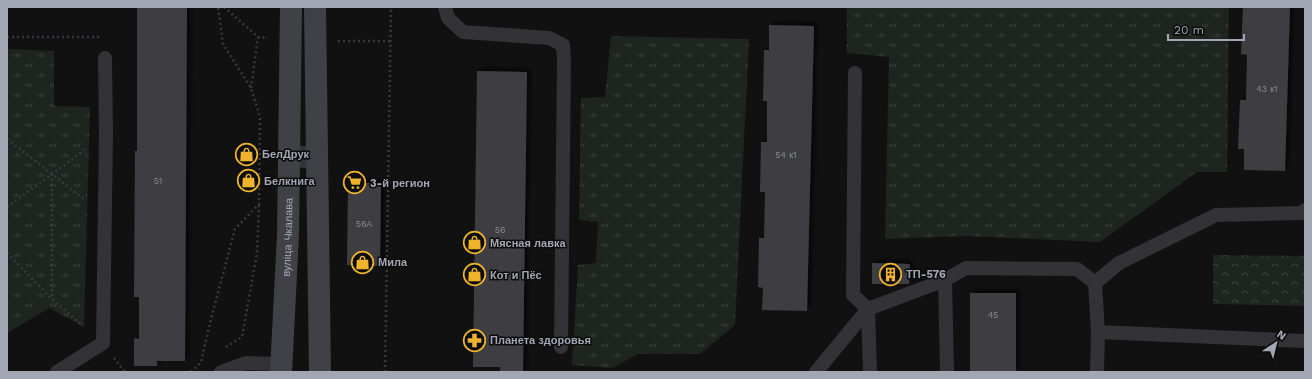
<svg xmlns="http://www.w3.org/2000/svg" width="1312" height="379" viewBox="0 0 1312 379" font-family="'Work Sans',sans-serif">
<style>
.grass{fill:url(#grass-tufts)}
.forest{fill:url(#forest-crowns)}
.building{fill:#3d3e42;filter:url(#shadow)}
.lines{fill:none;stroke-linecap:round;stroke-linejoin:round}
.path{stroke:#38393e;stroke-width:2.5;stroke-dasharray:2 3;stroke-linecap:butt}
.service{stroke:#323237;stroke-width:14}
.minor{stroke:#323237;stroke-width:22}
.secondary{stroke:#404147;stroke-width:22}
.labels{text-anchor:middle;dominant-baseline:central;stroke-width:3;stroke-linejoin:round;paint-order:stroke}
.number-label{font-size:9px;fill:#898d97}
.poi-label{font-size:11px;font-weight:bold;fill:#a2a7b3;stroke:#0c0c0d;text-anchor:start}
.street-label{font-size:11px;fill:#a2a7b3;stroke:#0c0c0d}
</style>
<defs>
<pattern id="grass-tufts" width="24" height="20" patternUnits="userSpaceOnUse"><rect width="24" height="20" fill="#1d251e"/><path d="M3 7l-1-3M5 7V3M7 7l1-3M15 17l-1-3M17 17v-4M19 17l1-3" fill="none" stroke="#3b423c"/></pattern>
<pattern id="forest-crowns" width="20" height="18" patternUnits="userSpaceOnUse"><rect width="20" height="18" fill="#1d251e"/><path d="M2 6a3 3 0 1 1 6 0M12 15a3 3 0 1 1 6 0" fill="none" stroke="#3b423c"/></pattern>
<filter id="shadow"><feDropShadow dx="3.5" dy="-3.5" stdDeviation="2" flood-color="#0009"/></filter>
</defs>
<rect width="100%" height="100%" fill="#111112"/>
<path class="grass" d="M847,7H1229L1227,172H1197L1100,242L966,236L885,239L889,57L847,53Z
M611,36L749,39L735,325L700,354H638L612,368L572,365L578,265L596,263L598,222L579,220L581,98L605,97Z
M7,49L54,51V106L90,107L84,327L49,308L7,333Z"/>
<path class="forest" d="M1213,255L1305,256V306L1213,304Z"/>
<path class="building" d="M137,7H187L185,361H157V366H134V338L139,339V297H134L135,151H137Z
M1243,7H1290L1285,171L1244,170V149H1238L1240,100H1246L1247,55L1241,54Z
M769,25L814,26L807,311L762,310L763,288L758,287L759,238H764L765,192H760L761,142H767V101H763L764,50H769Z
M477,71L527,72L523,372H500V367H473Z
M348,183H381L380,266L347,265Z
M872,263L910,264L909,284H872Z
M970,293H1016V372H970Z"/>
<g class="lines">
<path class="path" d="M224,7L258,37L268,38
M7,37H100
M338,41H390
M251,88L258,37
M7,139L84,199
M52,174V299
M7,207L86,149
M7,253L52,299L83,326
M226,347L242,337L257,253L259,205
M114,358L125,372
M191,372L201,362L211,319L235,229L259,204L260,117L251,88L223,44L218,7
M385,372L391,7"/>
<path class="service" d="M445,7L448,18L463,32L549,38L563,45L564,60L561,347
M855,73L853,295L868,309L870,372
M945,280L947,372
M1095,283L1119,263L1216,215L1302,213L1305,210
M1098,332L1305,341
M57,372L103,343L106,134L105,58
M221,372L246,363L281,364
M816,372L868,309L945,280L966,268L1077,269L1095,283L1098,332L1097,372"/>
<path class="minor" d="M289,156L316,158"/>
<g class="secondary">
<path d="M315,7L320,372"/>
<path id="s1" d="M281,372L288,235L291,7"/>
</g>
</g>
<defs>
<symbol id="shop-ring" viewBox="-11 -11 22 22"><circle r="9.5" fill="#0c0c0d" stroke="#efb32c" stroke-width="1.5"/><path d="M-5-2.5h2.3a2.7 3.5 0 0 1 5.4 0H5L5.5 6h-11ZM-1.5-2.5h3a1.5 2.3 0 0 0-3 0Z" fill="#efb32c"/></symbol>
<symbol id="supermarket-ring" viewBox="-11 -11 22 22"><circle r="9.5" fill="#0c0c0d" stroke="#efb32c" stroke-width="1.5"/><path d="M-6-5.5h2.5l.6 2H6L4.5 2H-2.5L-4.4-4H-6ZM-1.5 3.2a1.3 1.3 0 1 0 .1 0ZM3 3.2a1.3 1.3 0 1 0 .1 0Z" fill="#efb32c"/></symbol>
<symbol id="building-ring" viewBox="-11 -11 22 22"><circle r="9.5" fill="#0c0c0d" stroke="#efb32c" stroke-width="1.5"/><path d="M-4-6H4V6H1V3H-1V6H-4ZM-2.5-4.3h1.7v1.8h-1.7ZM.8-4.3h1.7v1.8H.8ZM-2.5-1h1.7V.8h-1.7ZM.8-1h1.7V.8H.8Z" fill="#efb32c"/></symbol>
<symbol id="pharmacy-ring" viewBox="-11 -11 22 22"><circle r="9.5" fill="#0c0c0d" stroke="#efb32c" stroke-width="1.5"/><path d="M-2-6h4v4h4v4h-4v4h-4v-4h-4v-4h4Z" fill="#efb32c"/></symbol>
</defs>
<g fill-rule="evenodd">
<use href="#shop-ring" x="234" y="142" width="25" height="25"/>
<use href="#shop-ring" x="236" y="168" width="25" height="25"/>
<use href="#supermarket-ring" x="342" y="170" width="25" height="25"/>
<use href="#shop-ring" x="462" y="230" width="25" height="25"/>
<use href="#shop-ring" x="350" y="250" width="25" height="25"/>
<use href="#building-ring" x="878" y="262" width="25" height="25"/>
<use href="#shop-ring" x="462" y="262" width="25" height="25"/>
<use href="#pharmacy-ring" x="462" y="328" width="25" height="25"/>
</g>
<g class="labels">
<g class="number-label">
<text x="1267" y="89">43 к1</text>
<text x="786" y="155">54 к1</text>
<text x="158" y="181">51</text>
<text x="364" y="224">56А</text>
<text x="500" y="230">56</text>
<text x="993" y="315">45</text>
</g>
<g class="poi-label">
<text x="262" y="154">БелДрук</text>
<text x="264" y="181">Белкнига</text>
<text x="370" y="183">3-й регион</text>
<text x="490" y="243">Мясная лавка</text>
<text x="378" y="262">Мила</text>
<text x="906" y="274">ТП-576</text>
<text x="490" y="275">Кот и Пёс</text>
<text x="490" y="340">Планета здоровья</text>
</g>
<g class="street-label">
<text stroke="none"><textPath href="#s1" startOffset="135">вуліца Чкалава</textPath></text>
</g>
</g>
<rect width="1312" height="379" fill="none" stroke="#a2a7b3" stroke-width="16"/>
<g transform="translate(1276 343) rotate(35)" stroke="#0c0c0d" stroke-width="3" paint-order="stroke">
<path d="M0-3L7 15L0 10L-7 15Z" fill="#a2a7b3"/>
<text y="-6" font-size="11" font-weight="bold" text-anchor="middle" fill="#a2a7b3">N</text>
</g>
<path d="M1168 34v6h76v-6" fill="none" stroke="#a2a7b3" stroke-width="2"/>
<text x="1174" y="34" font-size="12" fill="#a2a7b3" stroke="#0c0c0d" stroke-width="3" paint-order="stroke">20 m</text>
</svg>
